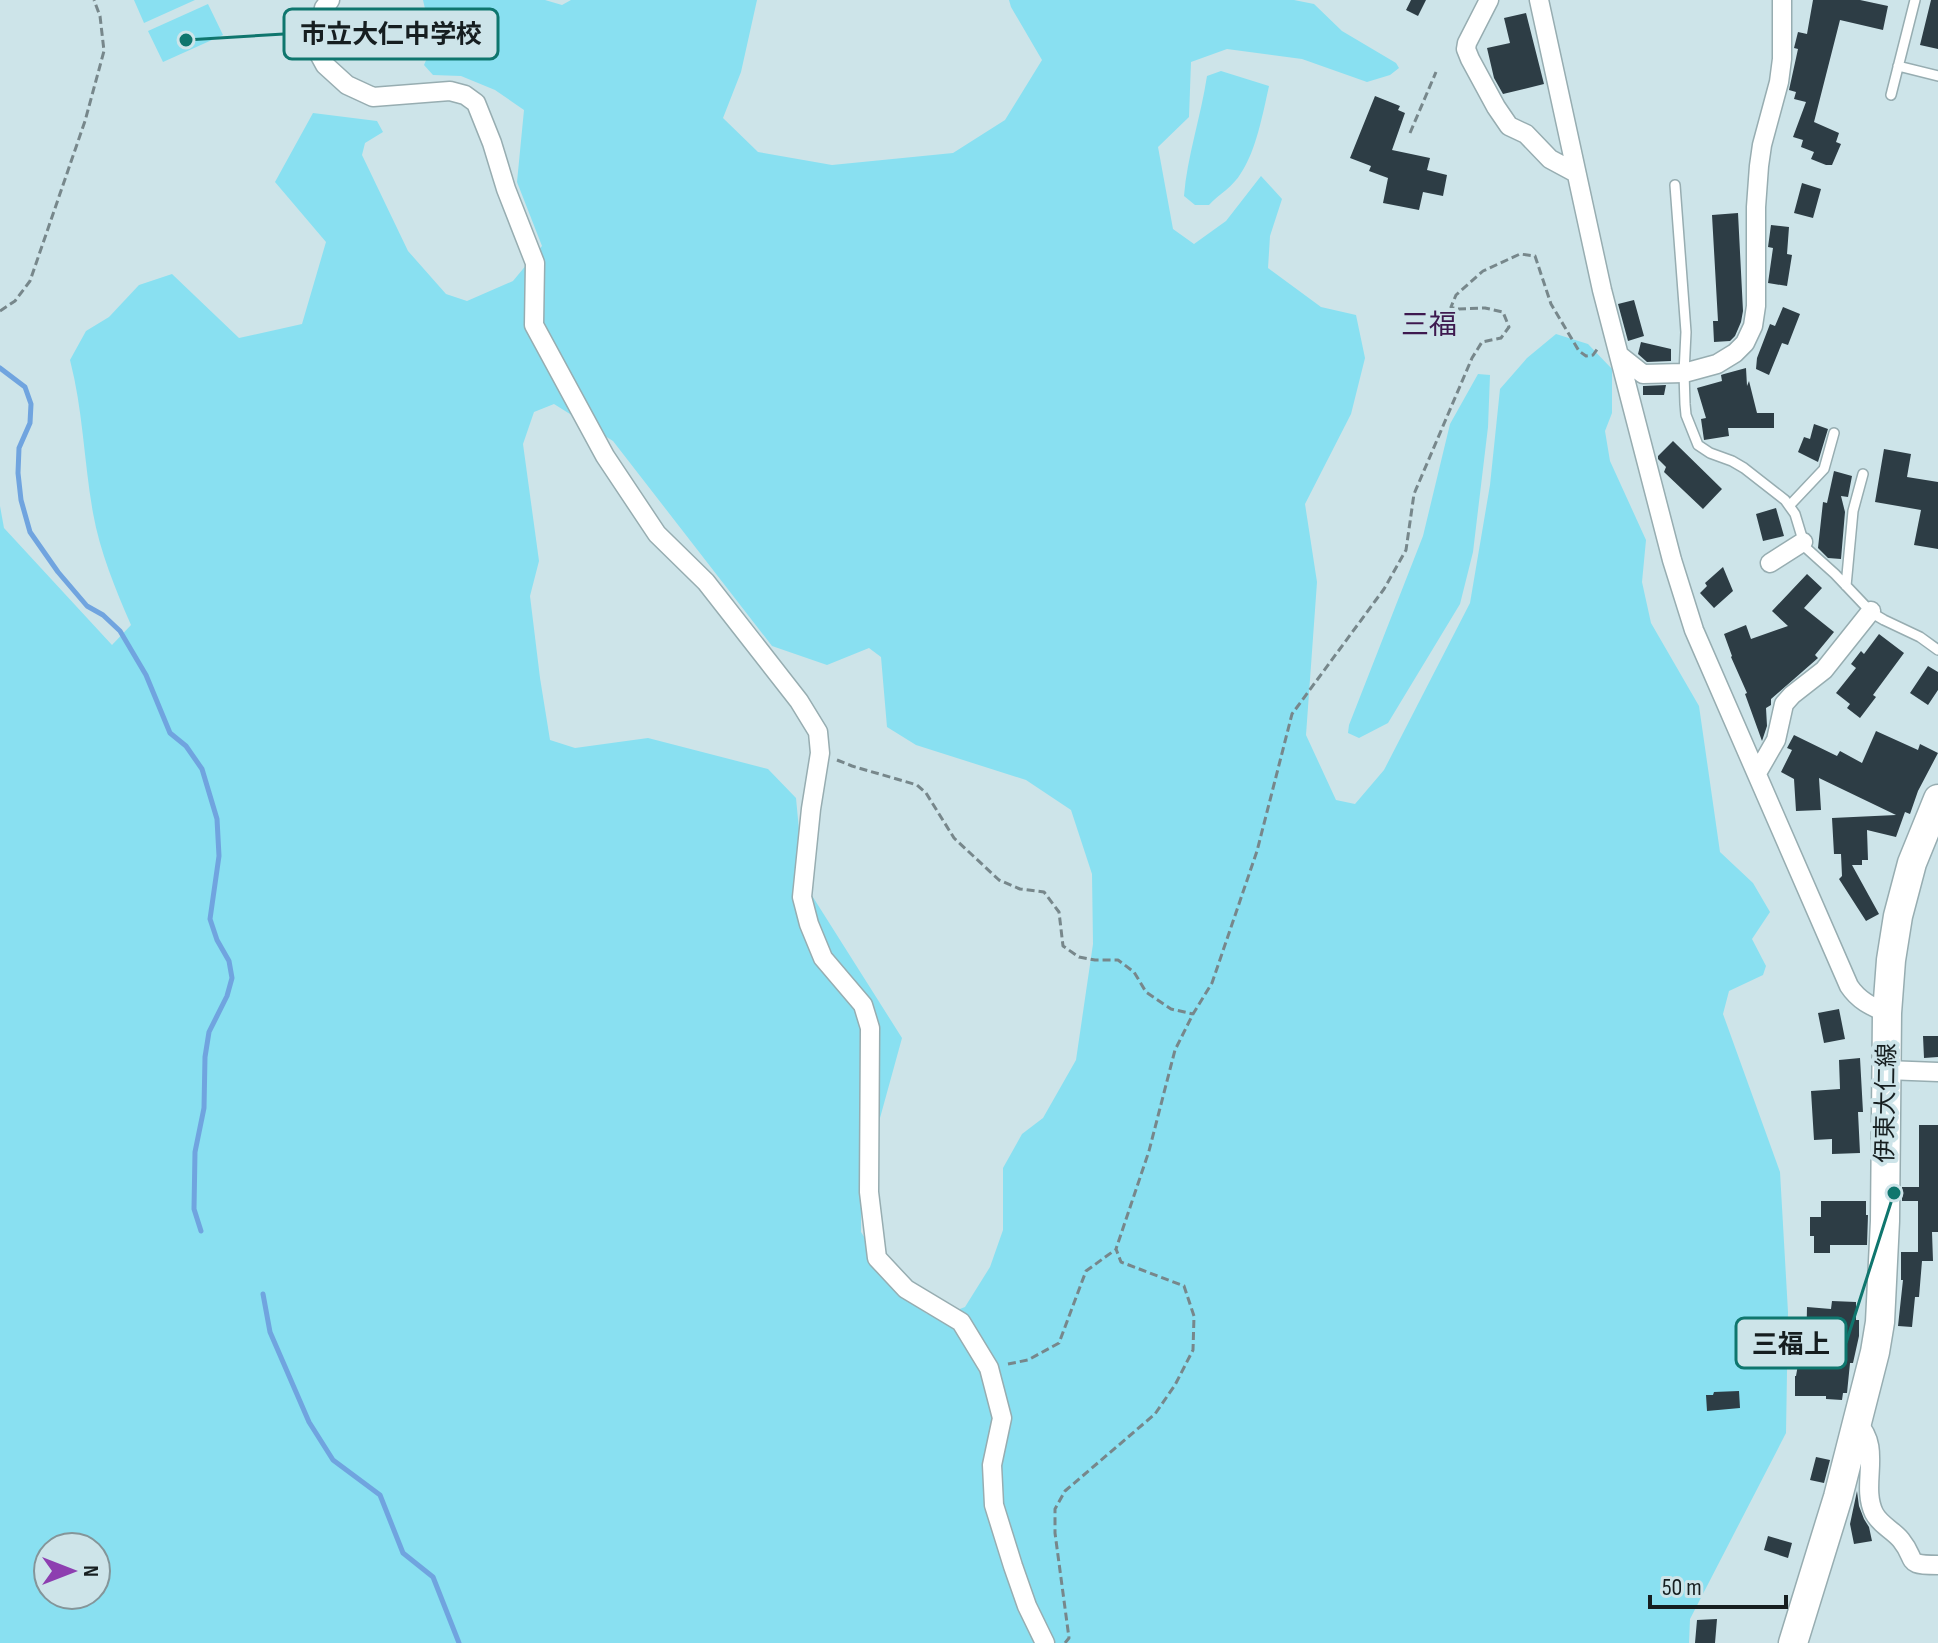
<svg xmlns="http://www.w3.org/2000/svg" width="1938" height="1643" viewBox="0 0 1938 1643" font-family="'Sofia Sans Condensed','Noto Sans JP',sans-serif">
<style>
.green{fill:#89e0f1;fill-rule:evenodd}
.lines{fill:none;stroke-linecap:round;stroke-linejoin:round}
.stream{stroke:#70a4df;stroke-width:5}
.building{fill:#2d3d45}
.lane-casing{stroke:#97adb1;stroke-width:12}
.street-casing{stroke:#97adb1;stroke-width:21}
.primary-casing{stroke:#97adb1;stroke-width:31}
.path{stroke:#77878b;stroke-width:3;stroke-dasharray:8 4;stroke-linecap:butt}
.lane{stroke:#fff;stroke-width:9}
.street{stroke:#fff;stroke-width:18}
.primary{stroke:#fff;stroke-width:28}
.labels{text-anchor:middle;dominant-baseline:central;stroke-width:8;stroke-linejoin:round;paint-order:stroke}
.street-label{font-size:24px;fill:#161e20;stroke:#cde4e9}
.quarter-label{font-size:28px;fill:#3e194f;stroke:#cde4e9}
.leader{fill:none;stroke:#0f766e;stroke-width:3}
.callout-dot{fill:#0f766e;stroke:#cde4e9;stroke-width:3}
.callout{fill:#cde4e9;stroke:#0f766e;stroke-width:3}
.callout-label{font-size:26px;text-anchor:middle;font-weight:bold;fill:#161e20}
</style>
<rect width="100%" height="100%" fill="#cde4e9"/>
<path class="green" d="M134,0H195L144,23Z
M423,0H545L562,5L571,0H757L741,72L723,118L758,152L832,165L953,153L1005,120L1042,60L1011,7L1009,0H1294L1314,4L1342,31L1396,63L1399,68L1390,75L1367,82L1302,59L1227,49L1191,62L1189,117L1158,147L1173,229L1194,244L1226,221L1261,176L1282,199L1270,236L1268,268L1321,307L1356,315L1365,358L1351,414L1305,504L1317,582L1306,735L1336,800L1355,804L1384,770L1470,603L1490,485L1500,389L1527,358L1556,334L1588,344L1612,369V413L1605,431L1610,461L1646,540L1642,582L1651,623L1699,706L1720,852L1753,883L1770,912L1752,939L1766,966L1763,975L1729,991L1723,1014L1780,1172L1788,1312L1786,1433L1690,1619L1689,1643H0V506L4,528L112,645L131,625C115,588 100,552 93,513C84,462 83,410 70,360L86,331L109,317L139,285L172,274L239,338L302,324L326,242L275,182L313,113L377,121L383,132L365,143L362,155L408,251L446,294L467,301L513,281L542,246L517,182L524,110L495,90L461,76L433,75L424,65L441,25L426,13ZM554,404L613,441L772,646L827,665L869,648L881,657L887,727L916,745L1026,780L1071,810L1092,874L1093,944L1076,1060L1043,1118L1022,1134L1003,1168V1230L990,1267L965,1307L947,1314H927L901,1295L861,1232V1187L902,1038L804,883L796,798L768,769L648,738L575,748L550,740L540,678L530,596L539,561L523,444L534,412ZM48,1547H96V1595H48Z
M208,4L223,35L163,62L148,31Z
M1221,71L1269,86C1263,113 1256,151 1241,173C1233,187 1219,194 1209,205H1195L1184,196C1187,157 1201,116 1207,76Z
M1478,374L1490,375L1488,427L1473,552L1460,604L1388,723L1359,738L1348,733L1349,725L1423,536L1450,424Z"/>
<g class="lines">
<path class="stream" d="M0,368L25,387L31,404L30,423L19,448L18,473L21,500L30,532L58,572L87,606L103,615L120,631L146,675L170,733L186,746L202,769L217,819L219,856L210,919L217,940L229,961L232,978L227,996L209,1032L205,1057L204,1108L195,1152L194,1209L201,1231
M263,1294L270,1332L309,1422L333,1460L380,1495L403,1553L433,1577L459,1643"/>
</g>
<path class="building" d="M1411,0H1426L1418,16L1406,10Z
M1813,0H1860L1888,6L1883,30L1840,20L1814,122L1839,133L1836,142L1841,144L1832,165H1826L1811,159L1814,152L1801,147L1803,140L1793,137L1806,102L1794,99L1796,92L1789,90L1798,49L1794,48L1798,32L1807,34Z
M1931,0H1938V49L1920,45Z
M1526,13L1544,84L1503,94L1494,78L1487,48L1510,43L1504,18Z
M1375,96L1400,106L1398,110L1405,113L1392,150L1430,158L1427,170L1447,175L1443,196L1423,192L1419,210L1383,203L1388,178L1369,171L1371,166L1350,158Z
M1802,183L1821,189L1813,218L1794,213Z
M1738,213L1743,311L1741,322L1735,336L1730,341L1714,342L1713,321H1718L1712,215Z
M1771,225L1789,227L1787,254L1792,255L1787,286L1768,283L1773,248L1768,247Z
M1634,300L1644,336L1628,341L1618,304Z
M1783,307L1800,314L1788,345L1782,343L1769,375L1756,369L1757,358L1770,324L1775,326Z
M1641,342L1671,349V361L1647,362L1638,354Z
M1746,368L1747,386L1749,381L1757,413H1774V428H1728L1729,436L1704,440L1701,419L1706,418L1697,388L1722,381L1721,375L1724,374Z
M1666,385L1664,395H1643V386Z
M1814,424L1828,429L1818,462L1798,452L1804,437L1810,439Z
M1673,441L1722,489L1703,509L1664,472L1666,467L1658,459V456Z
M1884,449L1911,454L1907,477L1938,482V549L1914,545L1921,510L1875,502Z
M1834,471L1852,476L1848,497L1841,496L1845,512L1841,559L1828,558L1818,548L1823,502L1827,503Z
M1776,508L1784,536L1763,541L1756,514Z
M1723,567L1733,591L1714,608L1700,593L1707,586L1705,583Z
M1807,574L1822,588L1804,608L1834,632L1815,655L1818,658L1771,699V705L1766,708L1767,726L1762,741L1745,694L1747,693L1731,657L1732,656L1724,634L1746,625L1751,639L1788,626L1772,611Z
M1879,634L1904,653L1873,695L1876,697L1860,718L1847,708L1850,704L1836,693L1856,668L1851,664L1861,651L1864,654Z
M1928,666L1938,672V690L1928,705L1910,693Z
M1876,731L1918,750L1920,744L1938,753L1918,791L1910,814L1905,812L1896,837L1867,830L1868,860H1862V865H1852L1879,914L1866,921L1839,879L1842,876L1841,854H1834L1832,818L1896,815L1819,778L1821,810L1796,811L1794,779L1781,772L1792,750L1787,748L1794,735L1837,756L1840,751L1862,763Z
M1839,1009L1845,1039L1824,1043L1818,1013Z
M1923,1036H1938V1057L1924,1058Z
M1860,1058L1863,1112H1858L1860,1153L1832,1154V1139L1814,1140L1811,1091L1840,1089L1839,1060Z
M1919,1125H1938V1232H1932L1933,1261H1922L1919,1297H1915L1912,1327L1898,1326L1903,1280H1901V1252H1918V1201H1902V1187H1919Z
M1821,1201H1866V1215H1868L1867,1245H1830V1253H1814V1236H1810V1217H1821Z
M1832,1301L1856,1302V1320H1859V1336L1853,1363H1850L1847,1393H1843L1842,1400L1826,1399V1396H1795V1376H1796L1800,1353L1806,1354L1807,1307L1831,1309Z
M1739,1391L1740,1408L1707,1411L1706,1395H1713L1714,1392Z
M1816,1457L1830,1460L1824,1483L1810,1480Z
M1857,1491L1859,1506L1864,1519L1869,1527L1872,1541L1854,1544L1850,1524Z
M1768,1536L1792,1543L1788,1558L1764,1550Z
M1717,1619L1715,1643H1695L1697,1620Z"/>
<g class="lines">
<defs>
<path id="lane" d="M1898,66L1938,76
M1891,95L1915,0
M1675,185L1686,332L1684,373L1685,404L1686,415L1698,445L1710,453L1732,461L1744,468L1785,500L1795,514L1805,547L1835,574L1872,613L1884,620L1920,637L1938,650
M1790,505L1824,469L1834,433
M1846,586L1853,511L1863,474"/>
<path id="street" d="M330,0L324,8L319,29V54L325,65L347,85L373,97L450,91L465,95L476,103L492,143L506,189L535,263L534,325L605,456L657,534L706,582L799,701L818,732L820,753L811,809L802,897L809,924L823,958L863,1005L870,1028L869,1192L877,1258L906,1289L961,1322L989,1368L1002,1418L992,1465L994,1505L1013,1566L1027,1606L1045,1643
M1489,0L1467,43L1466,49L1470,59L1496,107L1509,126L1526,134L1550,159L1576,173
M1539,0L1602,290L1672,560L1694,630L1849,986C1859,1001 1871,1006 1887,1013
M1619,355L1643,374L1684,373L1717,364L1735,353L1745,343L1753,326L1756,306V207L1759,166L1762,145L1779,82L1782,59V0
M1770,563L1803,542
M1757,773L1776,740L1784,704L1792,695L1824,670L1871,611
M1886,1070L1938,1072
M1857,1423C1883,1448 1860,1484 1874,1513C1880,1525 1893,1530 1901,1540C1918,1561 1903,1565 1938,1565"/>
<path id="primary" d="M1793,1643L1838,1497L1875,1352L1880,1322L1885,1221L1887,1013L1891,960L1898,916L1912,863L1938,799"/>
</defs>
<use href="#lane" class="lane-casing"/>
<use href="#street" class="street-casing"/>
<use href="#primary" class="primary-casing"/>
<path class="path" d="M1410,133L1436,72
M0,311L15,301L30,281L85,121L104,51L100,16L94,0
M837,760L852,766L917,785L926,793L954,838L999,880L1020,889L1044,892L1059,912L1063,946L1079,957L1095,960H1118L1134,972L1146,992L1171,1009L1193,1014
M1008,1364L1028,1360L1059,1343L1086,1271L1115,1250
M1065,1643L1069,1638L1055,1533V1509L1065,1491L1155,1414L1175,1385L1193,1350L1194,1316L1184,1286L1121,1262L1116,1249L1149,1151L1175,1050L1193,1014L1212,983L1257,851L1292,714L1384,589L1406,550L1414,494L1472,358L1482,342L1501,338L1509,327L1503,312L1485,308L1457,309L1451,307L1456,295L1483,271L1520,254L1535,256L1551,304L1579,351L1586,356L1593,355L1598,348"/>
<use href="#lane" class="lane"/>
<use href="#street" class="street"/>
<use href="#primary" class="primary"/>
</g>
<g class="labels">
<g class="street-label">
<text transform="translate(1886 1103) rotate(-89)">伊東大仁線</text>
</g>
<g class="quarter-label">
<text x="1429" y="325">三福</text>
</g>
</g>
<path class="leader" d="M186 40L284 34M1894 1193L1846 1343"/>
<g class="callout-dot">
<circle cx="186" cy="40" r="8"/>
<circle cx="1894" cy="1193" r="8"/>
</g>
<g class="callout">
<rect x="284" y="9" width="214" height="50" rx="8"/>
<rect x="1736" y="1318" width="110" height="50" rx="8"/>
</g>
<g class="callout-label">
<text x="391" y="43">市立大仁中学校</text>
<text x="1791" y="1353">三福上</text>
</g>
<g transform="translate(72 1571) rotate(90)"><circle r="38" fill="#cde4e9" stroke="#849599" stroke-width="2"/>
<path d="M0-6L14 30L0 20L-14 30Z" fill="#8d3fb0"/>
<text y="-12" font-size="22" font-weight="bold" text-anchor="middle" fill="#161e20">N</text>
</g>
<path d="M1650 1595v12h136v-12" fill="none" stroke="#161e20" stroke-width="4"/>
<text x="1662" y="1595" font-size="24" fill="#161e20" stroke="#cde4e9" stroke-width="6" paint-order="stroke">50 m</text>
</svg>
